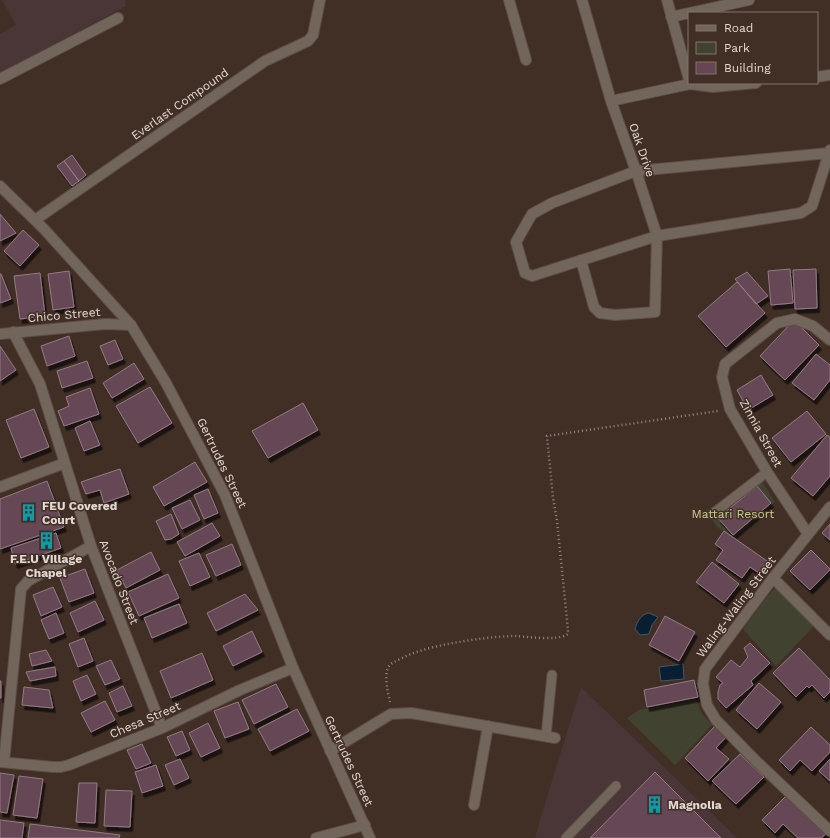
<svg xmlns="http://www.w3.org/2000/svg" width="830" height="838" viewBox="0 0 830 838" font-family="'Work Sans',sans-serif">
<style>
.industrial{fill:#4a3537}
.green{fill:#414330}
.water{fill:#081f33;stroke:#4a5663}
.building{fill:#664654;stroke:#927c85;filter:url(#shadow)}
.lines{fill:none;stroke-linecap:round;stroke-linejoin:round}
.service-casing{stroke:#5e4d45;stroke-width:11}
.minor-casing{stroke:#5e4d45;stroke-width:12}
.tertiary-casing{stroke:#5e4d45;stroke-width:12}
.path{stroke:#968880;stroke-width:2.5;stroke-dasharray:1 3;stroke-linecap:butt}
.service{stroke:#72665c;stroke-width:9}
.minor{stroke:#72665c;stroke-width:10}
.tertiary{stroke:#72665c;stroke-width:10}
.labels{text-anchor:middle;dominant-baseline:central;stroke-width:3;stroke-linejoin:round;paint-order:stroke}
.street-label{font-size:12px;fill:#e3d8d2;stroke:#412f26}
.poi-label{font-size:12px;font-weight:bold;fill:#e3d8d2;stroke:#412f26;text-anchor:start}
.park-label{font-size:12px;fill:#cacd91;stroke:#412f26}
</style>
<defs>
<filter id="shadow"><feDropShadow dx="2.5" dy="4.5" stdDeviation="0" flood-color="#0009"/></filter>
</defs>
<rect width="100%" height="100%" fill="#412f26"/>
<path class="industrial" d="M2,0H125L126,6L0,73V34L16,25Z
M581,687L737,838H535L539,823Z"/>
<path class="green" d="M758,475L775,502L734,538L717,527L706,511Z
M774,589L780,590L815,625L776,666L743,629L768,595Z
M696,700L702,714L712,725L675,765L627,718L639,710Z"/>
<path class="water" d="M649,613L658,617L652,625L649,634L640,635L635,629C637,622 641,614 649,613Z
M683,664L684,679L661,681L659,667Z"/>
<path class="building" d="M72,155L86,175L79,181L64,161Z
M64,161L79,181L72,186L57,166Z
M0,214L16,233L0,241Z
M23,230L39,245L20,266L4,251Z
M790,269L793,303L771,305L768,271Z
M816,269L817,308L795,309L793,270Z
M69,271L74,307L53,310L48,274Z
M747,272L768,296L756,304L735,279Z
M40,273L45,316L20,319L14,276Z
M0,274H1L11,299L0,303Z
M737,282L765,313L726,347L698,316Z
M794,320L819,345L785,380L760,356Z
M69,336L75,356L47,366L41,346Z
M115,340L123,359L108,365L100,346Z
M0,346L16,370L0,381Z
M816,354L830,365V380L814,400L792,383Z
M87,361L93,378L62,388L57,371Z
M134,363L144,379L112,398L103,383Z
M761,375L773,395L748,410L737,390Z
M150,387L172,423L138,443L116,406Z
M90,388L99,414L64,426L58,411L69,406L66,397Z
M303,403L318,430L268,458L252,431Z
M34,409L49,447L21,458L6,420Z
M807,411L826,434L791,462L772,438Z
M90,421L100,445L84,451L75,428Z
M827,435L830,437V476L813,496L791,478Z
M195,462L207,482L164,506L153,487Z
M120,469L129,494L104,503L100,490L86,494L81,482Z
M47,481L64,527L0,549V499Z
M757,486L771,503L733,535L718,518Z
M208,489L218,513L204,519L194,495Z
M190,500L200,520L182,529L172,508Z
M171,514L179,534L171,539L165,540L156,521Z
M212,523L220,536L185,556L177,542Z
M830,524V540L822,533Z
M724,531L767,561L759,573L750,567L742,578L716,560L723,550L715,544Z
M56,533L61,548L15,564L11,548Z
M232,544L241,565L216,576L206,555Z
M811,550L830,569V570L810,590L790,571Z
M151,552L160,570L126,588L117,570Z
M199,553L210,577L190,586L179,561Z
M712,562L739,584L724,603L696,582Z
M85,569L94,593L69,602L60,578Z
M168,574L179,598L139,616L128,592Z
M53,587L62,607L41,616L33,595Z
M245,594L258,610L216,631L207,613Z
M95,601L104,620L78,632L70,613Z
M179,604L187,623L152,638L144,618Z
M56,613L64,633L49,639L41,620Z
M665,616L695,632L679,661L649,645Z
M252,631L262,652L233,666L223,646Z
M84,638L93,661L78,667L69,644Z
M750,643L770,663L751,681L753,685L726,708L718,699V692L720,685L723,683L716,677L731,660L740,667L748,657L744,648Z
M799,648L830,680V692L824,698L812,685L809,688L807,686L796,697L773,673Z
M46,650L52,661L32,666L29,654Z
M202,653L213,680L171,698L160,671Z
M111,660L120,679L105,685L96,666Z
M55,667L56,676L30,681L26,672Z
M87,675L96,694L81,701L73,681Z
M694,680L698,697L647,707L644,690Z
M0,681H1V698H0Z
M759,683L781,702L757,729L736,710Z
M276,684L288,707L254,724L242,700Z
M123,686L132,706L117,712L109,693Z
M24,687L49,690L53,708L22,705Z
M105,701L115,720L91,732L81,713Z
M238,702L249,729L225,738L214,711Z
M297,709L309,731L270,751L258,729Z
M208,723L220,748L201,757L189,733Z
M715,726L726,737L716,748L729,759L708,781L685,758Z
M811,727L830,745V752L812,771L800,760L790,771L779,760Z
M182,731L190,750L176,756L167,737Z
M142,744L151,763L136,769L127,750Z
M740,754L764,777L736,804L712,781Z
M180,759L189,778L174,785L165,765Z
M830,759V781L819,771Z
M156,765L163,786L142,793L135,772Z
M655,772L721,838H590Z
M0,773L14,775L7,813L0,812Z
M19,776L43,779L37,818L13,815Z
M79,783H97L95,823L76,822Z
M106,790L132,791L130,827L104,826Z
M787,795L826,833L822,838H798L783,824L775,833L762,820Z
M0,820L24,823L22,838H0Z
M30,824L120,835L119,838H28Z"/>
<g class="lines">
<defs>
<path id="service" d="M715,512L767,472
M546,736L552,675
M566,838L616,786"/>
<path id="minor" d="M509,0L526,60
M667,0L689,80
M671,17L749,0
M817,77L830,75
M0,79L118,18
M690,83V84L713,87L756,83
M611,101L690,84
M829,153L636,171L552,203L532,214L516,242L525,273L532,276L657,236L801,213L812,206L830,150
M35,220L265,61L308,41L313,35L320,0
M581,260L594,307L600,313L615,315L655,312L657,236L636,171L611,101L582,0
M13,332L40,384L91,546L162,728
M0,334L105,324L131,325
M0,487L65,463
M830,507L773,578L705,669L703,684L707,705L716,720L755,760L830,831
M808,534L767,472L730,409L722,377L725,364L777,323L795,319L813,326L830,340
M773,578L830,635
M330,751L391,714L411,713L555,738
M0,762L53,767H61L69,765L162,728L240,690L293,668
M4,762L21,589L28,581L91,546
M474,805L488,726
M316,838L365,825"/>
<path id="tertiary" d="M0,186L44,229L131,325L166,383L225,495L293,668L370,838"/>
</defs>
<use href="#service" class="service-casing"/>
<use href="#minor" class="minor-casing"/>
<use href="#tertiary" class="tertiary-casing"/>
<path class="path" d="M390,702C388,693 384,677 388,668C390,663 395,662 400,659C422,648 446,644 471,640C486,638 501,636 516,636C529,637 558,641 568,634V630L557,521L553,498L547,436L718,411"/>
<use href="#service" class="service"/>
<use href="#minor" class="minor"/>
<use href="#tertiary" class="tertiary"/>
</g>
<defs>
<symbol id="building-bare" viewBox="-9 -9 18 18"><path d="M-4-6H4V6H1V3H-1V6H-4ZM-2.5-4.3h1.7v1.8h-1.7ZM.8-4.3h1.7v1.8H.8ZM-2.5-1h1.7V.8h-1.7ZM.8-1h1.7V.8H.8Z" fill="#0f9aa8" stroke="#412f26" stroke-width="2.5" paint-order="stroke"/></symbol>
</defs>
<g fill-rule="evenodd">
<use href="#building-bare" x="16" y="500" width="25" height="25"/>
<use href="#building-bare" x="34" y="528" width="25" height="25"/>
<use href="#building-bare" x="642" y="792" width="25" height="25"/>
</g>
<g class="labels">
<g class="street-label">
<text transform="translate(180 104) rotate(-35)">Everlast Compound</text>
<text transform="translate(642 150) rotate(71)">Oak Drive</text>
<text transform="translate(64 315) rotate(-5)">Chico Street</text>
<text transform="translate(761 433) rotate(61)">Zinnia Street</text>
<text transform="translate(222 463) rotate(64)">Gertrudes Street</text>
<text transform="translate(119 582) rotate(69)">Avocado Street</text>
<text transform="translate(736 607) rotate(-53)">Waling-Waling Street</text>
<text transform="translate(145 720) rotate(-23)">Chesa Street</text>
<text transform="translate(349 761) rotate(65)">Gertrudes Street</text>
</g>
<g class="poi-label">
<text x="42" y="506">FEU Covered<tspan x="42" dy="14">Court</tspan></text>
<text x="46" y="559" text-anchor="middle">F.E.U Village<tspan x="46" dy="14">Chapel</tspan></text>
<text x="668" y="805">Magnolia</text>
</g>
<g class="park-label">
<text x="733" y="514">Mattari Resort</text>
</g>
</g>
<rect x="688" y="12" width="130" height="72" fill="#412f26" stroke="#82736b"/>
<rect x="696" y="25" width="20" height="6" fill="#72665c" stroke="#82736b"/>
<text x="724" y="32" font-size="12" fill="#e3d8d2">Road</text>
<rect x="696" y="42" width="20" height="12" fill="#414330" stroke="#82736b"/>
<text x="724" y="52" font-size="12" fill="#e3d8d2">Park</text>
<rect x="696" y="62" width="20" height="12" fill="#664654" stroke="#82736b"/>
<text x="724" y="72" font-size="12" fill="#e3d8d2">Building</text>
</svg>
